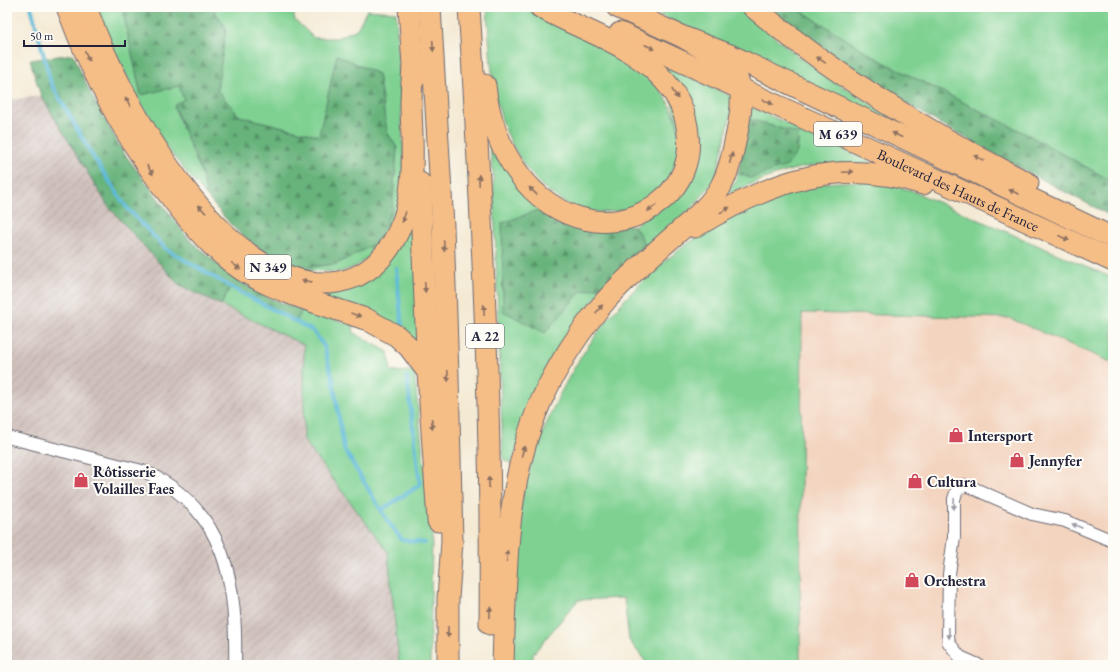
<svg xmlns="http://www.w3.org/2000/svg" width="1120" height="672" viewBox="0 0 1120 672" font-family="'EB Garamond',serif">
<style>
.built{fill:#f3d4bf}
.industrial{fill:url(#industrial-furrows)}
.grass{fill:#7fd192;stroke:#507a66}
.forest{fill:url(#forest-firs);stroke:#446a5c}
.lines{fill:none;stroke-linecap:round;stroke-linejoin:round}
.stream{stroke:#59b8d7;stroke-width:4}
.street-casing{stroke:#6c6871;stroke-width:14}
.highway-casing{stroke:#6c6871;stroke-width:23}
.street{stroke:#fff;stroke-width:12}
.highway{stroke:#f6be87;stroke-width:21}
.oneway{fill:#8c7061}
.oneway2{fill:#9c9ca7}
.labels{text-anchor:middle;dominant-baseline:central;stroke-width:4;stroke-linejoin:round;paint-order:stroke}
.shield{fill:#fdfcf7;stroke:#646373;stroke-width:1}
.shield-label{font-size:14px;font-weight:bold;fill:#22223b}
.street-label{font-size:15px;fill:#22223b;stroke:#fdfcf7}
.poi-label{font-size:15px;font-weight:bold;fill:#22223b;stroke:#fdfcf7;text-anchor:start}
</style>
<defs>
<pattern id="industrial-furrows" width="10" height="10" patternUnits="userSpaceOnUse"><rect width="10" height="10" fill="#cfc0bb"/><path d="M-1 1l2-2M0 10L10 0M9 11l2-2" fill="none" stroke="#b1a5a2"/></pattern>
<pattern id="forest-firs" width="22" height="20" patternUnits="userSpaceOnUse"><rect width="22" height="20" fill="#67b37c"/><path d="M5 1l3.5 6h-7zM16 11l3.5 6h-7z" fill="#549167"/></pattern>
</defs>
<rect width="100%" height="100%" fill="#fdfcf7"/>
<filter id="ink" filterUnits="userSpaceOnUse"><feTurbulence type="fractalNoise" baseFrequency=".025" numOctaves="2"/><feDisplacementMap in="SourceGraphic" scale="8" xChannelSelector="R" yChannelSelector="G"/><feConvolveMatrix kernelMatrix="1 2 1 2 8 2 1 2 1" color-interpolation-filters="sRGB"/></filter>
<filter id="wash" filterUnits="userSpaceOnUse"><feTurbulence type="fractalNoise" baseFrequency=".012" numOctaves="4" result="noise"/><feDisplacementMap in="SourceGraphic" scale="16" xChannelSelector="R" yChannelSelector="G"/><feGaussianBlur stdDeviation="0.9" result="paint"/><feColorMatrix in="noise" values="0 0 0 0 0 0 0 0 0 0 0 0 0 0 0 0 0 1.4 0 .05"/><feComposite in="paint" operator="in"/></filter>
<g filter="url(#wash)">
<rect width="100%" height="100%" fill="#f4ead4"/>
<path class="built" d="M802,313L1009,318L1113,363V665H800Z"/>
<path class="industrial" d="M41,96L108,206L179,285L304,345V441L388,552L399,665H7V100Z"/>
<path class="grass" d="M97,7H122L141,95L179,85L184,99L174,107L201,172L207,197L166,147L139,100L107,36Z
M212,7H296L292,8L295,20L314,38H337L357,29L367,10L396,12L404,163L401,195L390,231L377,250L357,266L340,272L291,269L336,264L375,244L392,211L397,148L387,132L378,74L337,55L319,136L239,116L217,90L226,28Z
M487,7C497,7 512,5 522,7C529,10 537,15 545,18C566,28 586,39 607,50C620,57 635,65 647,75C674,99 690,142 670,174C665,183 659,193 650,198C580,239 524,184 502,120C490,84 490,44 487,7Z
M642,7H738L799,57L840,85L903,124L902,127Z
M795,7H1113V182L1032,137L881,61Z
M667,67L735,98L715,180L684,218L646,245L634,226L690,178L664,68Z
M751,107L873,163L872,165C859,165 847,163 835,164C798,164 764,178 731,193L729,190L735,183L738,173L751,178L799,134L749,119Z
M489,141L544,208L545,333L581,291L604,287L571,329L511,464L503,459L493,171Z
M878,181L910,190L1113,278V363L1009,318L802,313L800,665H648L629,640L624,598L578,600L533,654V665H511C514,608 513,550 523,494C527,474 535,454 542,435C588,314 686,218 813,185C830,181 859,182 878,181Z
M412,227L422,342L302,290H339L408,228Z
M229,286L296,322L302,310L353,325L354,333L388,352L391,372L414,371L432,537L430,665H399L388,552L304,441V345L221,305Z"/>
<path class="forest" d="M122,7H212L226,28L217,90L239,116L319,136L337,55L378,74L387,132L397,148L392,211L375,244L336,264L291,269L267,255L234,228L207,197L201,172L174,106L184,99L179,86L141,95Z
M769,7H795L881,61L1032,137L1113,182V217C1025,171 937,125 854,71C825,51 797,29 769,7Z
M73,54L89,90L123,152L189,239L231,276L267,297L302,310L296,322L230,287L221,305L179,285L108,206L41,96L30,60Z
M749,119L799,134L797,152L787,166L751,178L738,173Z
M544,208L634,226L646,245L604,287L581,291L545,333L503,311L502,223Z"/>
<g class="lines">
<path class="stream" d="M31,7L51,83L92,155L127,208L166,249L229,286L313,331L324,346L333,380L344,449L387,520L402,540L425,543
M396,268L402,326
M381,510L420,485L407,377"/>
</g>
</g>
<g filter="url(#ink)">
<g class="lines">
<defs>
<path id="street" d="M7,437L146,472C227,511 237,584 235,665
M978,665L960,657L949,643L948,635L949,574L954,537V499L957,490L964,485L968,486L1032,514L1065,521L1113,541"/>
<g id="highway">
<path d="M67,7C94,80 131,149 180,209C200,234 222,259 250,275C287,296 329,306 368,320L397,336L409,347L428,372"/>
<path d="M86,7C116,94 226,300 338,282C367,277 387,257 399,230C417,192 412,147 411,106C411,93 412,80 413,67"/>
<path d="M409,7L414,80"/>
<path d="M430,7L443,226L448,376L452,541L448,599V665"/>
<path d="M469,7C482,212 492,419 490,624"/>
<path d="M617,7L683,37L730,55L1113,238"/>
<path d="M753,7C837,77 931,134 1028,183"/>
<path id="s1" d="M620,33L1113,261"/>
<path d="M485,85C488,116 500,149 519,174C553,221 616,240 663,199C682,183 691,159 688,134C686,111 676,92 660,76C627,42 580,30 540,7"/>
<path d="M420,183L428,372L438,521"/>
<path d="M695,227C770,182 836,156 923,184"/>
<path d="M503,665C506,576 504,485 541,401C558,364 580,330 607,299C628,276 652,255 676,234C693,219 711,205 721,186C730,169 733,151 737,133C750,70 733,66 683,37"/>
</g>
</defs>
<use href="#street" class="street-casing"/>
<use href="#highway" class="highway-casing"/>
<use href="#street" class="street"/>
<use href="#highway" class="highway"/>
</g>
<defs><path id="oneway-solid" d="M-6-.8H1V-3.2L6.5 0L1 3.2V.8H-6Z"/></defs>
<g class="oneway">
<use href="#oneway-solid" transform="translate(433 46) rotate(87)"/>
<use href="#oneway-solid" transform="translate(650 47) rotate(25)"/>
<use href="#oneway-solid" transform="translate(87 56) rotate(66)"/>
<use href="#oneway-solid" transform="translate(821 60) rotate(-145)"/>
<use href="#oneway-solid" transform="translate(675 94) rotate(57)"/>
<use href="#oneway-solid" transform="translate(128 102) rotate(-118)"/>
<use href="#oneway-solid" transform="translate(768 102) rotate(24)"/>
<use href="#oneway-solid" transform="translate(897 135) rotate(-153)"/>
<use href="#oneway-solid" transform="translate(731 158) rotate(-76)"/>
<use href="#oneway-solid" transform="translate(979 158) rotate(-152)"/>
<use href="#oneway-solid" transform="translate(150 170) rotate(56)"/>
<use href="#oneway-solid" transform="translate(848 172) rotate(-2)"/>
<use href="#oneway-solid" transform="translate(479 180) rotate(-93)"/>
<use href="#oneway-solid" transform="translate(533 191) rotate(-136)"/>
<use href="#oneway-solid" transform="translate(1014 192) rotate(-155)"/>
<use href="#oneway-solid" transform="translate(652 208) rotate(145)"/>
<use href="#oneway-solid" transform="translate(202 209) rotate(-133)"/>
<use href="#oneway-solid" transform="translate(725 210) rotate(-29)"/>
<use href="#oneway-solid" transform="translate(404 217) rotate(109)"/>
<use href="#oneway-solid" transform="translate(1064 238) rotate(25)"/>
<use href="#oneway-solid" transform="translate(444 246) rotate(87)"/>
<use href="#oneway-solid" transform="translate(236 266) rotate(36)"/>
<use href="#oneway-solid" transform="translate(307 281) rotate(-169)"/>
<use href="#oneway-solid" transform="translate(425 287) rotate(87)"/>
<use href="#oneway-solid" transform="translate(599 309) rotate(-51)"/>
<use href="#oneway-solid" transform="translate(484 310) rotate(-92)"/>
<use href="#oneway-solid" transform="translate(356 315) rotate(19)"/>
<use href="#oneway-solid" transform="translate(448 376) rotate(88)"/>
<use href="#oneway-solid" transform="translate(432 424) rotate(86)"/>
<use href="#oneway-solid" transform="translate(523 451) rotate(-73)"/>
<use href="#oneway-solid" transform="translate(489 482) rotate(-91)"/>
<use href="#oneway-solid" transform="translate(507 556) rotate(-86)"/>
<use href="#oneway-solid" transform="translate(490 612) rotate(-89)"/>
<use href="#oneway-solid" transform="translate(448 632) rotate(90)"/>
</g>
<g class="oneway2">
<use href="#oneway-solid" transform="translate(954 504) rotate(92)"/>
<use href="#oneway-solid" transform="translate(1077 526) rotate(-157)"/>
<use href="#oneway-solid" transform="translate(949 633) rotate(89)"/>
</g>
</g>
<defs>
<symbol id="shop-bare" viewBox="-9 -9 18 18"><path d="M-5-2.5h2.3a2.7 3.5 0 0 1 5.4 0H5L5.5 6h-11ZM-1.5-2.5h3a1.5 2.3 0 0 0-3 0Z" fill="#d1495b" stroke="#fdfcf7" stroke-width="2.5" paint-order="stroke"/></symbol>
</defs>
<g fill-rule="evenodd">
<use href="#shop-bare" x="945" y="424" width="22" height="22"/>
<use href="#shop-bare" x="1006" y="449" width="22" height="22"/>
<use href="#shop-bare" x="70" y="469" width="22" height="22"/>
<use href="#shop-bare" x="904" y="470" width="22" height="22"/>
<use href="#shop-bare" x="901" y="569" width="22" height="22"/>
</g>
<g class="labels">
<g class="shield">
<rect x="814" y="122" width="48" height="24" rx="3"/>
<rect x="245" y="255" width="46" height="24" rx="3"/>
<rect x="466" y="324" width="38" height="24" rx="3"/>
</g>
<g class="shield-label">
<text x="838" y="134">M 639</text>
<text x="268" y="267">N 349</text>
<text x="485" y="336">A 22</text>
</g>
<g class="street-label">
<text stroke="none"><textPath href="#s1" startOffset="373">Boulevard des Hauts de France</textPath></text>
</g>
<g class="poi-label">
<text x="968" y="435">Intersport</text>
<text x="1029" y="460">Jennyfer</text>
<text x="93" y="471">Rôtisserie<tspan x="93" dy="17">Volailles Faes</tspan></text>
<text x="927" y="481">Cultura</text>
<text x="924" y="580">Orchestra</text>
</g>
</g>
<rect width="1120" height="672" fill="none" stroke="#fdfcf7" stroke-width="24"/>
<path d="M24 40v6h101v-6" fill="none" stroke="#22223b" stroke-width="2"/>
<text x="30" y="40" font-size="12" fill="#22223b" stroke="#fdfcf7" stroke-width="3" paint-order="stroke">50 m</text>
</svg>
